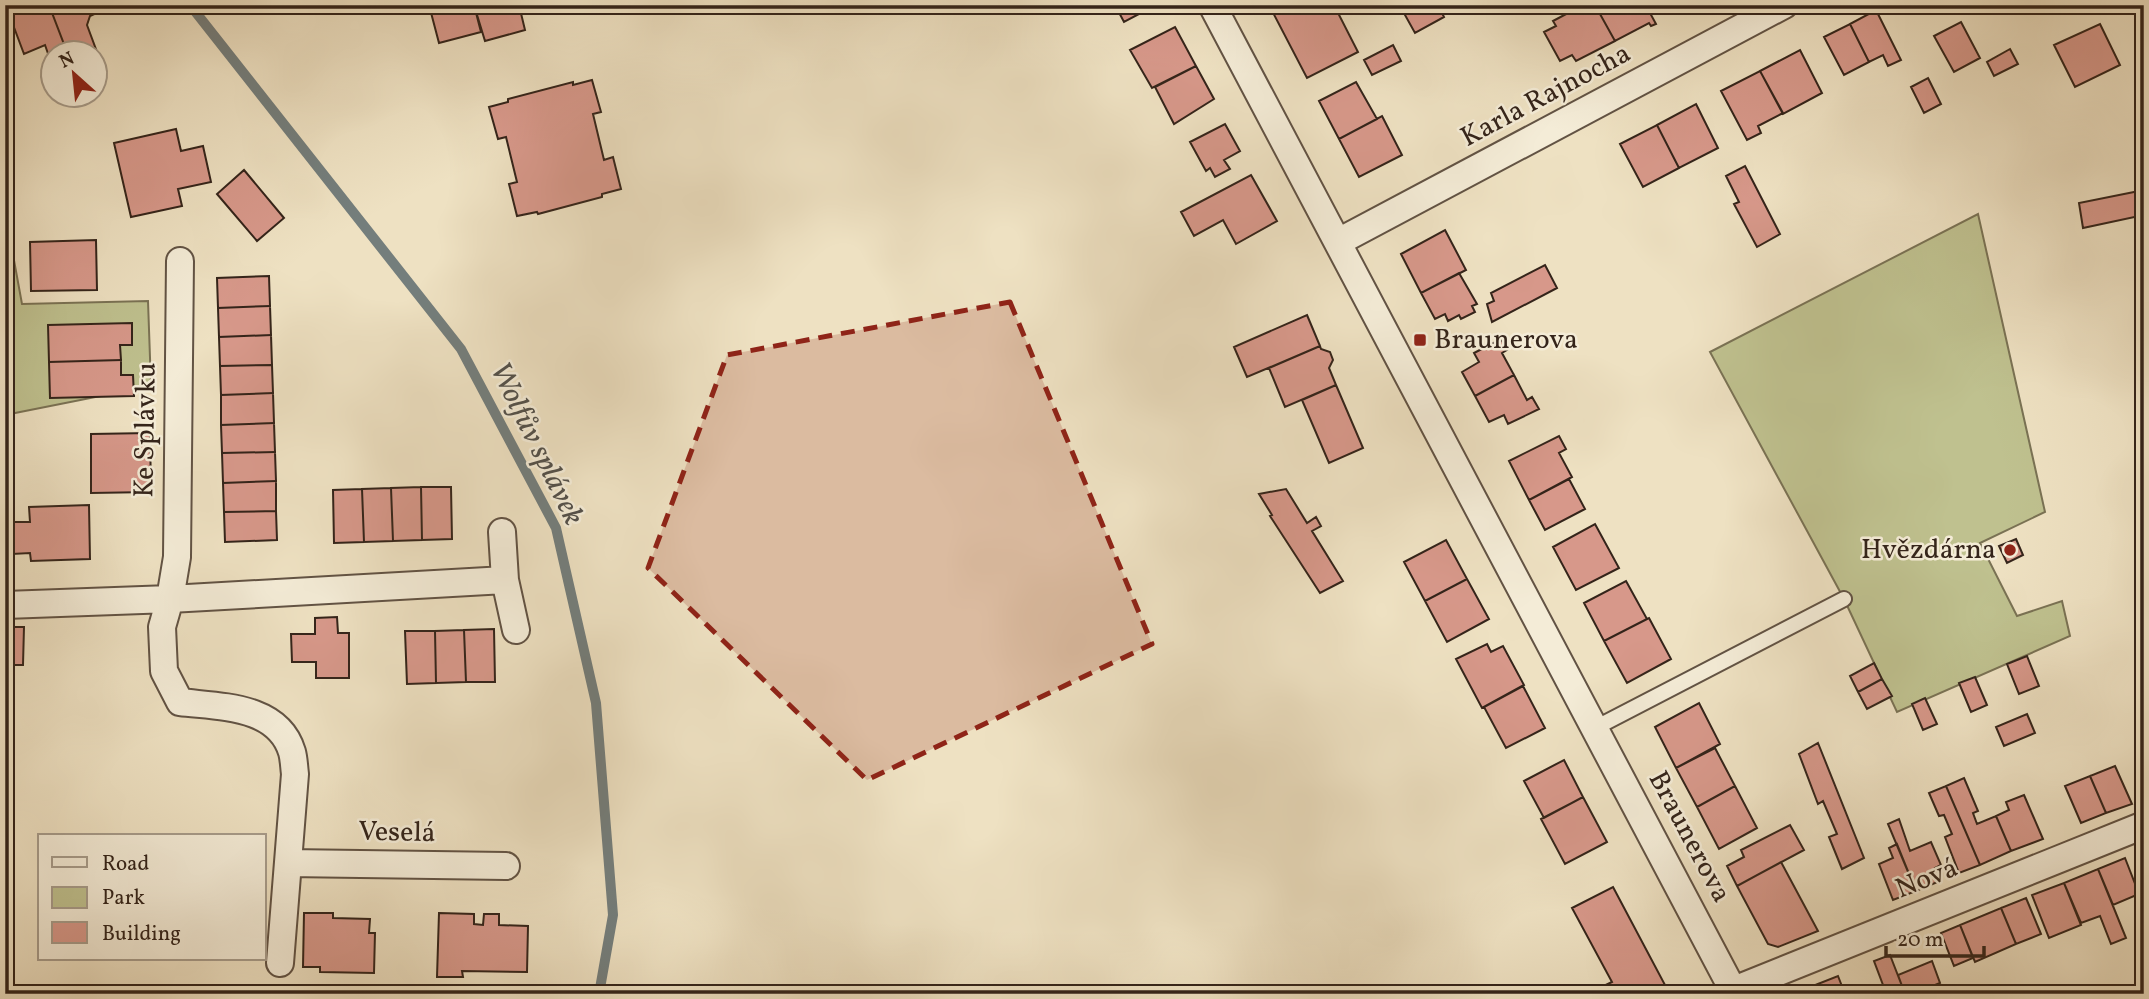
<svg xmlns="http://www.w3.org/2000/svg" width="2149" height="999" viewBox="0 0 2149 999" font-family="Vollkorn,serif">
<style>
.green{fill:#bfc18f;stroke:#7a7254;stroke-width:2}
.lines{fill:none;stroke-linecap:round;stroke-linejoin:round}
.stream{stroke:#747e7c;stroke-width:10}
.building{fill:#d7988a;stroke:#34241a;stroke-width:2}
.lane-casing{stroke:#625344;stroke-width:18}
.street-casing{stroke:#625344;stroke-width:30}
.lane{stroke:#f4ecd7;stroke-width:14}
.street{stroke:#f4ecd7;stroke-width:26}
.marked{fill:#8f2418;fill-opacity:0.2;stroke:#8f2418;stroke-width:5;stroke-dasharray:14 9;stroke-linejoin:round}
.poi-dot{fill:#8f2418;stroke:#f4ecd7;stroke-width:2.5}
.labels{text-anchor:middle;dominant-baseline:central;stroke-width:5;stroke-linejoin:round;paint-order:stroke}
.street-label{font-size:28px;fill:#34241a;stroke:#f4ecd7}
.poi-label{font-size:28px;fill:#34241a;stroke:#f4ecd7;text-anchor:start}
.water-label{font-size:30px;font-style:italic;fill:#54514b;stroke:#f4ecd7}
</style>
<rect width="100%" height="100%" fill="#eee1c2"/>
<filter id="stains"><feTurbulence type="fractalNoise" baseFrequency=".00286" numOctaves="4"/><feColorMatrix values="0 0 0 0 .2 0 0 0 0 .09 0 0 0 0 .02 0 0 0 .5 -.17"/></filter>
<radialGradient id="worn" r=".72"><stop offset=".6" stop-color="#630" stop-opacity="0"/><stop offset="1" stop-color="#630" stop-opacity=".3"/></radialGradient>
<path class="green" d="M5,211L22,304L148,301L151,386L5,415Z
M1978,214L2045,512L1980,543L2017,616L2062,601L2070,636L1897,712L1844,599L1710,352Z"/>
<g class="lines">
<path class="stream" d="M190,5L461,349L556,528L596,703L613,915L599,994"/>
</g>
<path class="building" d="M30,5H49L67,52H52V65L45,45L24,54L9,14Z
M49,5H99L101,11L90,16L87,25L97,52H67Z
M429,5H474L481,32L439,43Z
M474,5H519L525,30L485,41Z
M1115,5H1156L1124,22Z
M1269,5H1334L1358,52L1307,78Z
M1438,5L1444,17L1415,33L1400,6Z
M1583,5H1595L1615,41L1576,61L1572,55L1560,61L1544,32L1556,26L1553,21Z
M1595,5H1661L1662,7L1650,13L1656,24L1651,26L1649,23L1615,41Z
M1876,10L1901,60L1888,66L1883,55L1869,62L1850,24Z
M1961,22L1980,58L1954,72L1934,36Z
M1850,24L1869,62L1844,75L1824,37Z
M2100,24L2120,65L2075,87L2054,45Z
M1175,27L1196,66L1152,88L1130,50Z
M1393,45L1401,61L1372,75L1364,60Z
M2010,49L2018,64L1994,76L1987,62Z
M1800,50L1822,93L1783,114L1760,71Z
M1196,66L1214,99L1174,124L1155,87Z
M1760,71L1783,113L1758,126L1761,133L1747,140L1721,91Z
M1928,78L1941,104L1924,113L1911,87Z
M592,80L601,112L593,114L604,160L613,157L621,189L602,194V197L538,214L537,212L517,216L509,184L517,182L506,137L498,139L489,107L508,102V99L573,82V85Z
M1356,82L1377,119L1339,139L1319,101Z
M1696,104L1718,148L1679,168L1657,125Z
M1382,116L1402,155L1359,177L1339,139Z
M1225,124L1240,151L1224,160L1230,169L1215,177L1210,168L1206,171L1190,142Z
M1657,125L1679,168L1643,187L1620,144Z
M176,129L181,151L203,146L211,182L178,189L182,206L131,217L114,143Z
M1745,166L1780,234L1757,247L1734,204L1739,202L1726,176Z
M244,170L284,218L257,241L217,194Z
M1251,175L1277,221L1236,244L1223,220L1194,236L1181,212Z
M2144,190V215L2083,228L2079,203Z
M1445,230L1466,270L1421,293L1401,254Z
M96,240L97,290L31,291L30,242Z
M1545,265L1557,288L1492,322L1487,304L1494,301L1491,293Z
M1459,273L1477,304L1472,306L1475,312L1461,319L1459,315L1448,321L1445,314L1435,319L1421,293Z
M269,276L270,306L218,308L217,278Z
M270,306L271,335L219,337L218,308Z
M1307,315L1320,346L1247,377L1234,347Z
M132,323V345H120L121,360L49,362L48,325Z
M271,335L272,365L220,366L219,337Z
M1501,339L1507,350L1502,353L1514,375L1475,396L1462,372L1479,362L1474,353Z
M1320,346L1321,349L1330,352L1333,360L1329,368L1336,385L1285,407L1269,368Z
M121,360V375H133L134,396L50,398L49,362Z
M272,365L273,393L221,395L220,366Z
M1514,375L1527,400L1532,397L1539,409L1508,424L1504,415L1489,422L1475,396Z
M1336,385L1363,448L1329,463L1302,400Z
M273,393L274,423L221,425V395Z
M274,423L275,452L222,453L221,425Z
M150,433L151,492L91,493V434Z
M1559,436L1566,449L1559,453L1572,477L1529,500L1509,461Z
M275,452L276,481L223,483L222,453Z
M1569,479L1585,509L1545,530L1529,500Z
M276,481V511L224,512L223,483Z
M421,487H451L452,539L422,540Z
M421,487L422,540L393,541L391,488Z
M391,488L393,541L364,542L362,489Z
M362,489L364,542L334,543L333,490Z
M1286,489L1307,523L1316,517L1321,526L1312,531L1343,581L1320,593L1270,516L1272,515L1259,494Z
M89,505L90,559L31,561L30,553L12,554L11,522H30L29,507Z
M276,511L277,540L225,542L224,512Z
M1595,524L1619,568L1576,590L1553,547Z
M2016,539L2023,555L2007,563L1999,546Z
M1446,540L1467,579L1425,601L1404,562Z
M1467,579L1489,619L1447,642L1425,601Z
M1626,581L1647,619L1604,641L1584,603Z
M337,617L338,633H349V678H316V662H292L291,634H315V618Z
M1649,618L1671,659L1627,683L1604,641Z
M5,627H24L23,665H5Z
M494,629L495,682H466L464,630Z
M464,630L466,682L436,683L435,631Z
M405,631H435L436,683L407,684Z
M1487,644L1491,652L1503,646L1524,685L1482,708L1456,659Z
M2027,656L2039,686L2019,694L2007,664Z
M1874,663L1882,679L1858,692L1850,676Z
M1975,677L1987,705L1971,712L1959,683Z
M1882,679L1892,696L1867,709L1858,692Z
M1523,686L1545,728L1506,748L1484,707Z
M1925,698L1937,724L1923,730L1912,704Z
M1699,703L1720,744L1676,768L1655,727Z
M2027,714L2035,733L2004,746L1996,727Z
M1818,743L1864,858L1842,869L1829,837L1837,834L1823,801L1818,804L1799,754Z
M1715,748L1735,786L1697,807L1676,768Z
M1564,760L1583,797L1544,818L1524,781Z
M2115,766L2132,804L2106,813L2090,776Z
M2090,776L2106,813L2081,823L2065,786Z
M1964,778L1978,811L1973,813L1977,824L1996,816L2011,851L1980,865L1946,786Z
M1735,786L1757,828L1719,849L1697,807Z
M1946,786L1980,865L1959,873L1945,837L1952,834L1944,815L1939,816L1929,793Z
M2024,795L2043,839L2011,851L1996,816L2009,810L2006,802Z
M1583,797L1607,842L1565,864L1541,819Z
M1899,819L1910,851L1931,842L1941,865L1935,868L1940,881L1916,891L1888,824Z
M1790,825L1804,850L1737,886L1727,866L1744,857L1741,850Z
M1897,844L1916,891L1893,900L1879,864L1893,858L1889,848Z
M2125,858L2139,894L2113,905L2098,869Z
M1781,862L1818,931L1778,947L1768,944L1737,886Z
M2098,869L2126,938L2111,944L2100,916L2081,923L2064,883Z
M2064,883L2081,925L2049,938L2032,895Z
M1613,887L1665,985L1648,994L1589,993L1612,982L1572,908Z
M2026,898L2041,934L2016,944L2001,908Z
M2001,908L2016,944L1975,962L1960,925Z
M304,913H333V918L370,919L369,933H375L374,973L320,972V967H303Z
M439,913L474,914V924L483,925L484,914H499V925L528,926L527,972L462,971L463,977H437Z
M1960,925L1973,958L1954,966L1941,933Z
M1890,955L1902,986L1884,994H1862L1883,985L1874,961Z
M1932,961L1940,983L1913,994H1905L1898,975Z
M1838,976L1845,994H1795V993Z"/>
<g class="lines">
<defs>
<path id="lane" d="M1595,728L1844,599"/>
<path id="street" d="M1212,5L1735,994
M1338,242L1784,5
M180,261L177,557L170,599L162,627L164,671L180,702C220,707 278,705 292,752C294,759 294,767 295,774L280,963
M505,580L516,630
M5,605L170,599L505,580L502,532
M288,863L506,866
M1734,990L2144,825"/>
</defs>
<use href="#lane" class="lane-casing"/>
<use href="#street" class="street-casing"/>
<use href="#lane" class="lane"/>
<use href="#street" class="street"/>
</g>
<path class="marked" d="M1010,302L1152,644L867,780L648,568L727,355Z"/>
<g class="poi-dot">
<rect x="1413" y="333" width="14" height="14" rx="3.5"/>
<circle cx="2010" cy="550" r="7"/>
</g>
<g class="labels">
<g class="street-label">
<text transform="translate(1546 96) rotate(-28)">Karla Rajnocha</text>
<text transform="translate(146 430) rotate(-89)">Ke Splávku</text>
<text transform="translate(397 833) rotate(1)">Veselá</text>
<text transform="translate(1689 837) rotate(62)">Braunerova</text>
<text transform="translate(1927 879) rotate(-22)">Nová</text>
</g>
<g class="poi-label">
<text x="1434" y="340">Braunerova</text>
<text x="1996" y="550" text-anchor="end">Hvězdárna</text>
</g>
<g class="water-label">
<text transform="translate(536 444) rotate(64)">Wolfův splávek</text>
</g>
</g>
<rect width="2149" height="999" fill="none" stroke="#eee1c2" stroke-width="28"/>
<rect x="7" y="7" width="2135" height="985" fill="none" stroke="#34241a" stroke-width="3.5"/>
<rect x="14" y="14" width="2121" height="971" fill="none" stroke="#34241a" stroke-width="2"/>
<rect x="38" y="834" width="228" height="126" fill="#f4ecd7" stroke="#a79c8b" stroke-width="2"/>
<rect x="52" y="857" width="35" height="10" fill="#f4ecd7" stroke="#a79c8b" stroke-width="2"/>
<text x="102" y="870" font-size="21" fill="#34241a">Road</text>
<rect x="52" y="887" width="35" height="21" fill="#bfc18f" stroke="#a79c8b" stroke-width="2"/>
<text x="102" y="904" font-size="21" fill="#34241a">Park</text>
<rect x="52" y="922" width="35" height="21" fill="#d7988a" stroke="#a79c8b" stroke-width="2"/>
<text x="102" y="940" font-size="21" fill="#34241a">Building</text>
<g transform="translate(74 74) rotate(333)"><circle r="33" fill="#f4ecd7" stroke="#a79c8b" stroke-width="2"/>
<path d="M0-5L12 26L0 18L-12 26Z" fill="#8f2418"/>
<text y="-10" font-size="19" font-weight="bold" text-anchor="middle" fill="#34241a">N</text>
</g>
<path d="M1886 946v10h98v-10" fill="none" stroke="#34241a" stroke-width="3.5"/>
<text x="1897" y="946" font-size="21" fill="#34241a" stroke="#f4ecd7" stroke-width="5" paint-order="stroke">20 m</text>
<rect width="100%" height="100%" filter="url(#stains)"/>
<rect width="100%" height="100%" fill="url(#worn)"/>
</svg>
